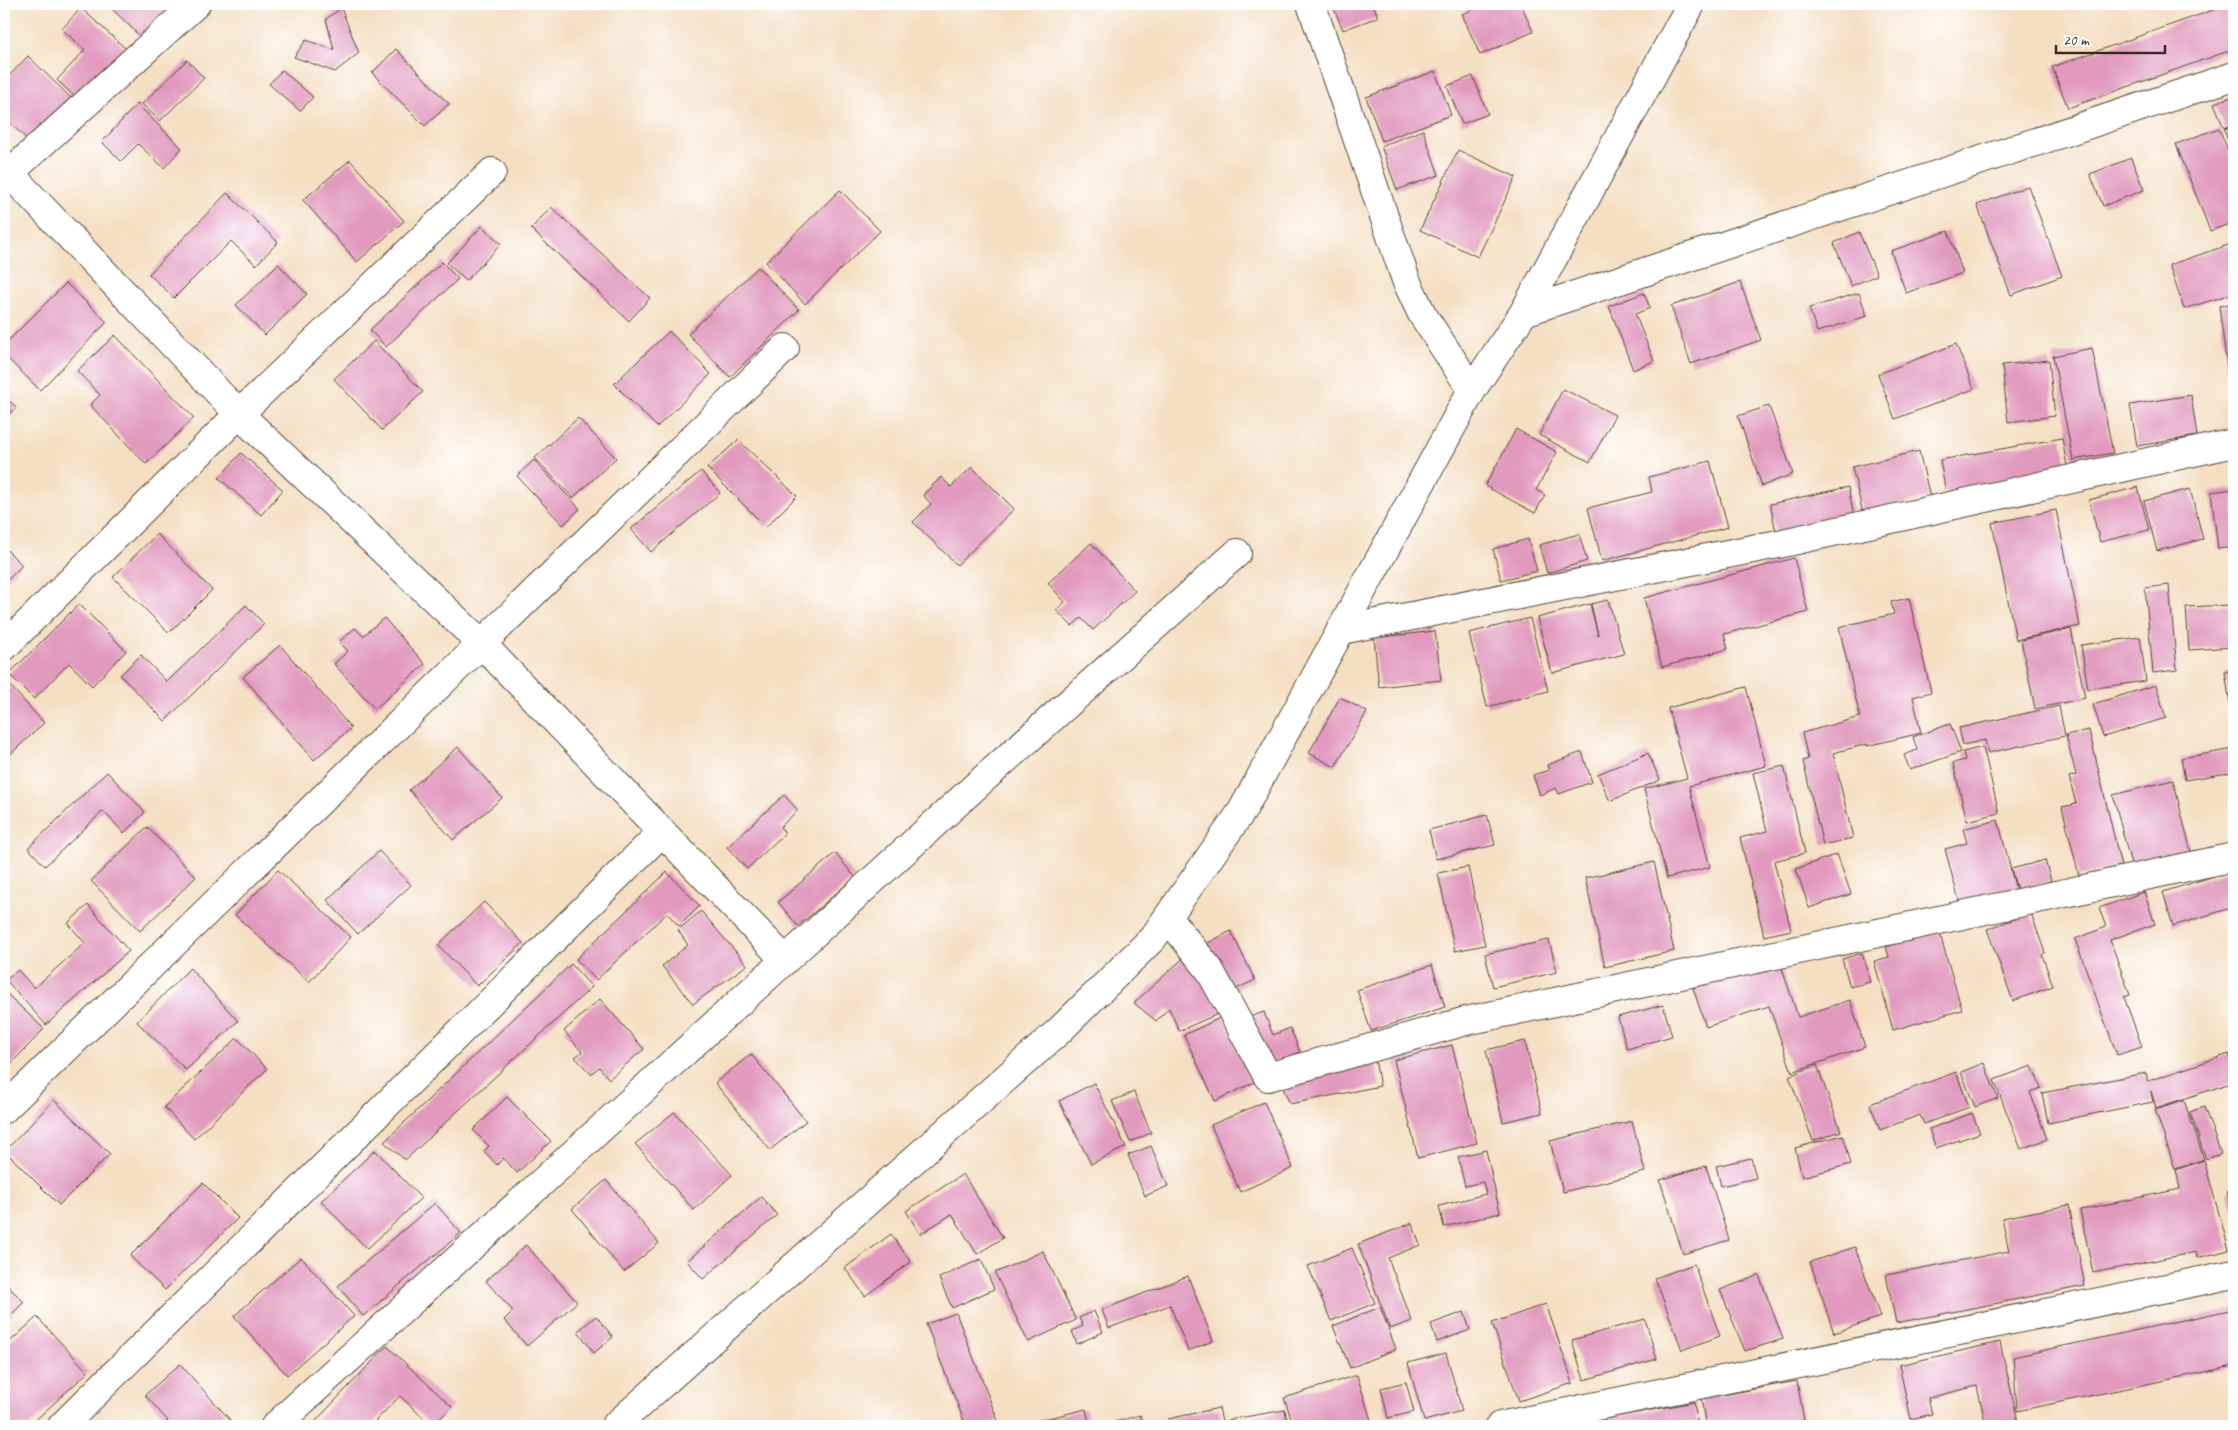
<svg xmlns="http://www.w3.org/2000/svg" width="2238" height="1430" viewBox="0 0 2238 1430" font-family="Caveat,sans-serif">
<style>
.building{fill:#e19abe}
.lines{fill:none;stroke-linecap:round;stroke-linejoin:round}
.minor-casing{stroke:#574537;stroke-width:30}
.tertiary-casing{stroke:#574537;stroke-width:30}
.minor{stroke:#fff;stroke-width:28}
.tertiary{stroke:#fff;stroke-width:28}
</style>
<rect width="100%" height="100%" fill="#fff"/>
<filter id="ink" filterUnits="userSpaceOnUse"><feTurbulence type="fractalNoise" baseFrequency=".02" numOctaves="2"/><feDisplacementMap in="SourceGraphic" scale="10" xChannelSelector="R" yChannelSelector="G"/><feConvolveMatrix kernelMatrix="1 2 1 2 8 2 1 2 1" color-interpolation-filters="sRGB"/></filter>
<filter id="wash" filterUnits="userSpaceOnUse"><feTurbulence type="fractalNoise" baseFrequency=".0096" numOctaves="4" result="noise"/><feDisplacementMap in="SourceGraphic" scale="20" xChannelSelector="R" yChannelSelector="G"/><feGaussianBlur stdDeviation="1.12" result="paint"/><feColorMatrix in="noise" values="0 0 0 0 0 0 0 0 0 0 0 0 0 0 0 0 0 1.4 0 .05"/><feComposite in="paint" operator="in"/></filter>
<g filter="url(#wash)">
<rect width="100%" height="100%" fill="#f4dfc3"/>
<g id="blocks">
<path class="building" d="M107,4H181L145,41Z
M1332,4H1373L1378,17L1343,30Z
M1487,4H1521L1533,32L1480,55L1462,14Z
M2230,4H2234V49L2068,108L2052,67Z
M81,8L126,49L78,100L57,80L85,50L62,29Z
M341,8L359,53L335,72L294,57L306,40L334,50L326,19Z
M396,49L449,104L425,126L372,73Z
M28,56L74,101L32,144L4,117V81Z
M187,60L204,78L160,121L142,104Z
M282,70L313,97L300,111L269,84Z
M1435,71L1451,115L1382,141L1366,97Z
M1473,76L1488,114L1462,124L1447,86Z
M2234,96V124L2224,128L2214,103Z
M137,104L182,148L164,168L138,144L121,161L102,142Z
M2234,125V146L2231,147L2224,129Z
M2219,128L2234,166V222L2210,231L2176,144Z
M1423,130L1439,175L1397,190L1381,146Z
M1458,150L1516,177L1478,257L1420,230Z
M2131,158L2144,190L2103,206L2090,174Z
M350,160L404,221L357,262L303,200Z
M2028,186L2062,276L2011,295L1977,205Z
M840,190L880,231L805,304L766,262Z
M227,193L278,242L256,265L231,241L174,298L149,274Z
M551,207L650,298L629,321L531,229Z
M482,226L501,244L466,281L447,263Z
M1948,231L1963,273L1906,293L1891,251Z
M1859,232L1877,275L1851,286L1834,243Z
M2234,243V268L2233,269L2234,293L2184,309L2169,265Z
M442,262L458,279L386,347L370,330Z
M278,264L307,294L265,335L236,305Z
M758,267L799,310L730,377L688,334Z
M1740,282L1761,340L1691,364L1671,306Z
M66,283L107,322L40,390L4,355V345Z
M1644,293L1650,308L1635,314L1654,361L1633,370L1609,306Z
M1859,293L1867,316L1817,332L1809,308Z
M2234,303V389L2230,390L2219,306Z
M669,331L711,374L657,427L614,384Z
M115,335L194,418L146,464L90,405L100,395L77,371Z
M374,341L423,392L382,430L334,379Z
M1956,344L1974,389L1895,419L1878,374Z
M2092,348L2113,453L2073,460L2053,356Z
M2049,360L2055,416L2008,422L2002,365Z
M1563,389L1615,415L1590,462L1539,435Z
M2191,395L2197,436L2137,446L2130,405Z
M4,396L16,407L4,420Z
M1769,406L1793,474L1762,486L1738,416Z
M578,418L616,458L573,498L535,458Z
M1516,429L1557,452L1536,490L1545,495L1535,513L1485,486Z
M2062,438L2068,472L1946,494L1940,460Z
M738,440L797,496L766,527L707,468Z
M1919,451L1930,497L1863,514L1852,467Z
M241,453L283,490L261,515L219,478Z
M534,460L580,509L563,525L517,476Z
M1710,461L1728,527L1602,561L1588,508L1652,492L1649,477Z
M972,467L1014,509L957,565L913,522L931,504L923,495L941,477L951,487Z
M701,471L720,493L651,552L631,529Z
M1848,487L1855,520L1777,536L1770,504Z
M2138,487L2149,530L2100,542L2089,500Z
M2190,489L2203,539L2157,551L2144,501Z
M2234,489V547L2218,549L2211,492Z
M2056,510L2080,626L2016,640L1992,523Z
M157,534L212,590L169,633L113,577Z
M1579,534L1587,561L1547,573L1539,545Z
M1528,539L1537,571L1501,580L1493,549Z
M1091,543L1135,591L1093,630L1081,618L1072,626L1056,610L1065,602L1048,583Z
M4,547L22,565L4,584Z
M1794,558L1808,612L1724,634L1728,649L1662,667L1644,598Z
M2169,585L2177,670L2153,673L2145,588Z
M1909,598L1931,692L1913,697L1921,733L1867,746V744L1833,753L1853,838L1823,845L1803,761L1808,759L1802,733L1860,717L1839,627L1894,614L1891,602Z
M1608,600L1624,654L1552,673L1537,618L1590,604L1598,635L1591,604Z
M79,604L126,651L92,686L69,663L34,699L9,674Z
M246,605L264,624L165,721L120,675L141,655L167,682Z
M2230,605L2232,647L2189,650L2186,607Z
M384,618L425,664L375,709L334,664L348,651L339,642L355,628L363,636Z
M1530,618L1548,691L1487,707L1469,633Z
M2071,629L2085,698L2035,709L2021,640Z
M1435,631L1441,680L1379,687L1374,638Z
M2140,637L2146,681L2088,689L2081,645Z
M280,645L351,728L314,760L243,677Z
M2234,670V723L2233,724L2225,672Z
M5,680L44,723L4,760V681Z
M2156,685L2166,718L2103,737L2093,704Z
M1746,687L1766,766L1689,786L1710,867L1667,878L1644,789L1687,778L1668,708Z
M1340,697L1367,712L1335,767L1309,753Z
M2059,706L2065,736L1988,753L1985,740L1963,745L1959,728Z
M1950,724L1961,752L1910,770L1904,755L1917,750L1913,737Z
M2089,730L2121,866L2079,876L2062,807L2076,804L2069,777L2076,775L2066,735Z
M458,747L502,798L453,840L409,790Z
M1983,747L1999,813L1967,821L1953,763L1965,760L1963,752Z
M2234,749V772L2185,780L2181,758Z
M1582,752L1592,782L1559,794L1556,788L1540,795L1533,775L1549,770L1547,765Z
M1648,753L1660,780L1610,801L1598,774Z
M1784,766L1805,853L1774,861L1791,930L1764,936L1740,838L1767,831L1753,773Z
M107,772L145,812L124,833L103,811L45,866L28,848Z
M2173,780L2192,856L2133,872L2113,795Z
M784,795L798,810L780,827L785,833L747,869L727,847Z
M1487,815L1495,845L1436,859L1429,830Z
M1998,820L2016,890L1960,905L1945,849L1967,843L1963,829Z
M147,827L196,877L140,931L91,881Z
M379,851L411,885L358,934L327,900Z
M835,853L855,877L798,926L778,902Z
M1837,854L1851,894L1809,908L1796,869Z
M2045,860L2051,881L2017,890L2011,869Z
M1654,862L1674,951L1605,967L1585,878Z
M1468,867L1485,945L1455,951L1438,873Z
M278,870L351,937L309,982L235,915Z
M2234,870V916L2231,908L2173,926L2163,892Z
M667,872L700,906L679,926L667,913L596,980L576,959Z
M2144,892L2155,924L2110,940L2130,995L2124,997L2142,1047L2117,1055L2075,939L2106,927L2099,908Z
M484,902L523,943L477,986L438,945Z
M88,905L129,951L46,1025L6,980L18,970L34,988L85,943L68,923Z
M701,911L747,965L693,1004L662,966L688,945L678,930Z
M2031,913L2045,953L2042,955L2053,986L2013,1001L1987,929Z
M1231,931L1255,980L1228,993L1204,945Z
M1939,931L1962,1010L1893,1030L1874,961L1889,957L1886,947Z
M1549,940L1557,972L1493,987L1485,954Z
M1189,953L1222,1012L1179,1031L1169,1008L1156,1021L1134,1003Z
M1862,953L1870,982L1850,987L1842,959Z
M1779,959L1798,1017L1850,1000L1865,1047L1792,1072L1769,1006L1706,1027L1693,988Z
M571,964L592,987L405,1160L384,1142Z
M1432,965L1445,1007L1371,1031L1357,990Z
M190,968L238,1021L186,1070L137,1022Z
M4,991L44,1029L4,1071Z
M600,999L644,1049L609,1079L599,1067L591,1074L575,1057L582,1052L564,1031Z
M1663,1005L1672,1036L1627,1049L1618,1017Z
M1264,1012L1273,1035L1290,1028L1300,1052L1263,1066L1244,1019Z
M1224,1016L1255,1082L1215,1101L1184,1035Z
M237,1038L267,1069L194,1139L164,1107Z
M1525,1041L1542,1113L1503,1122L1486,1050Z
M1452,1045L1477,1143L1418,1158L1394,1060Z
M751,1054L806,1121L770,1150L715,1083Z
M2229,1054L2234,1070V1082L2156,1108L2151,1091L2153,1102L2048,1123L2042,1093L2146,1073L2148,1081Z
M1375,1060L1380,1086L1290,1104L1280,1081Z
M1984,1063L1998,1098L1975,1107L1961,1072Z
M1817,1065L1841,1131L1813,1141L1789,1076Z
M2032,1066L2041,1088L2030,1092L2047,1139L2021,1149L1994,1080Z
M1956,1072L1969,1107L1924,1124L1920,1115L1880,1130L1870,1104Z
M1094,1083L1126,1147L1091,1164L1059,1101Z
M1134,1092L1151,1133L1130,1142L1112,1101Z
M507,1097L551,1141L517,1173L503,1158L497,1165L484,1151L489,1146L473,1130Z
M54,1100L110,1154L59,1205L5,1151Z
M2184,1100L2204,1159L2175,1169L2155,1109Z
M1264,1102L1293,1168L1240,1192L1211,1125Z
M2204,1107L2221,1154L2206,1159L2190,1112Z
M674,1112L732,1175L694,1210L635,1144Z
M1972,1113L1980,1133L1936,1148L1929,1129Z
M1632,1121L1645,1172L1563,1192L1550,1141Z
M1843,1135L1851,1164L1802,1177L1795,1148Z
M1151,1146L1168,1186L1145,1196L1128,1155Z
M375,1150L421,1198L367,1249L321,1201Z
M1486,1150L1500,1213L1444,1227L1439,1206L1486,1194L1483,1182L1465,1186L1458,1157Z
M1751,1158L1756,1178L1721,1186L1716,1166Z
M2204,1160L2229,1250L2197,1258L2196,1252L2093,1273L2080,1210L2180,1189L2176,1170Z
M1706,1166L1729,1240L1683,1254L1660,1180Z
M963,1174L1003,1238L977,1254L952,1214L920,1234L906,1211Z
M606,1180L659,1243L624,1272L572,1209Z
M203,1183L238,1218L165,1290L130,1256Z
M2234,1189V1212L2227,1192Z
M761,1197L777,1215L703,1279L687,1261Z
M435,1203L461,1233L363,1316L338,1286Z
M2069,1205L2085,1286L1896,1323L1886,1275L2009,1251L2002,1218Z
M1412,1223L1420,1245L1388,1258L1412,1321L1390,1329L1358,1244Z
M891,1234L911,1262L865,1296L845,1268Z
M526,1245L577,1302L527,1346L504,1320L513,1311L486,1281Z
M1855,1247L1880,1317L1834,1333L1810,1262Z
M1352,1248L1375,1303L1331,1321L1308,1266Z
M1043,1251L1076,1320L1028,1342L995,1273Z
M301,1257L354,1316L287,1375L234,1316Z
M981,1259L994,1289L952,1308L939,1278Z
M1694,1264L1720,1336L1682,1350L1655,1278Z
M1759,1275L1783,1339L1745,1351L1720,1290Z
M1188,1276L1213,1341L1188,1351L1170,1305L1109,1328L1102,1310Z
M4,1282L24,1302L4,1322Z
M1546,1304L1573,1383L1519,1401L1492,1323Z
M1380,1307L1396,1349L1350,1368L1333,1326Z
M2234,1309V1366L2017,1411L2013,1357Z
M1094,1311L1103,1332L1077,1344L1072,1331L1083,1326L1079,1318Z
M1464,1312L1470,1330L1437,1342L1431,1324Z
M956,1313L998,1421L985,1426H966L926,1324Z
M596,1316L613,1337L594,1353L578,1331Z
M37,1317L88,1372L29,1426H13L4,1416V1347Z
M1645,1319L1657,1359L1584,1380L1572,1340Z
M2000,1342L2019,1426H1986L1977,1386L1928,1398L1932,1414L1911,1419L1899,1365Z
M387,1346L452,1407L432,1426L400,1396L370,1426H311Z
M1446,1353L1462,1411L1424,1421L1408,1363Z
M180,1364L231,1421L226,1426H161L168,1421L145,1395Z
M1357,1375L1371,1420L1351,1426H1294L1284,1398Z
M1797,1381L1805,1426H1706L1701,1399Z
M1406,1382L1414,1412L1388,1418L1381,1388Z
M1694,1402L1698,1426H1606L1604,1419Z
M1219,1408L1223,1426H1170L1168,1419Z
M1086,1409L1090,1426H1017Z
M1285,1410L1288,1426H1228L1227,1420Z
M1140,1415L1143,1426H1101Z
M1597,1422L1598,1426H1580V1425Z"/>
</g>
</g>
<g filter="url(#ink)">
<use href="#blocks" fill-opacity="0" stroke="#574537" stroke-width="1"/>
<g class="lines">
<defs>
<path id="minor" d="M1311,4L1406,280L1422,314L1472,390
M9,173L239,414L482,644L785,960
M4,178L196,4
M1524,312L2234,76
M1341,630L1783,543L2234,443
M4,647L239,414L492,172
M1168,918L1209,969L1268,1077L1466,1021L2234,857
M4,1109L785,348
M62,1426L662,832
M275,1426L978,784L1237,553
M1500,1426L2234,1274"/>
<path id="tertiary" d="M615,1426L1060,1030L1153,938L1242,811L1472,390L1524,312L1691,4"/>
</defs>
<use href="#minor" class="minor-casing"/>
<use href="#tertiary" class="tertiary-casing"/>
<use href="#minor" class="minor"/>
<use href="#tertiary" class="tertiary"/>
</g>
</g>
<rect width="2238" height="1430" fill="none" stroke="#fff" stroke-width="20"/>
<path d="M2056 45v8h109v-8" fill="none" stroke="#3b2a1e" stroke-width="2.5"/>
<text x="2063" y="45" font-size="15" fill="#3b2a1e" stroke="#ffffff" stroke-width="4" paint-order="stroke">20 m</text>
</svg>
